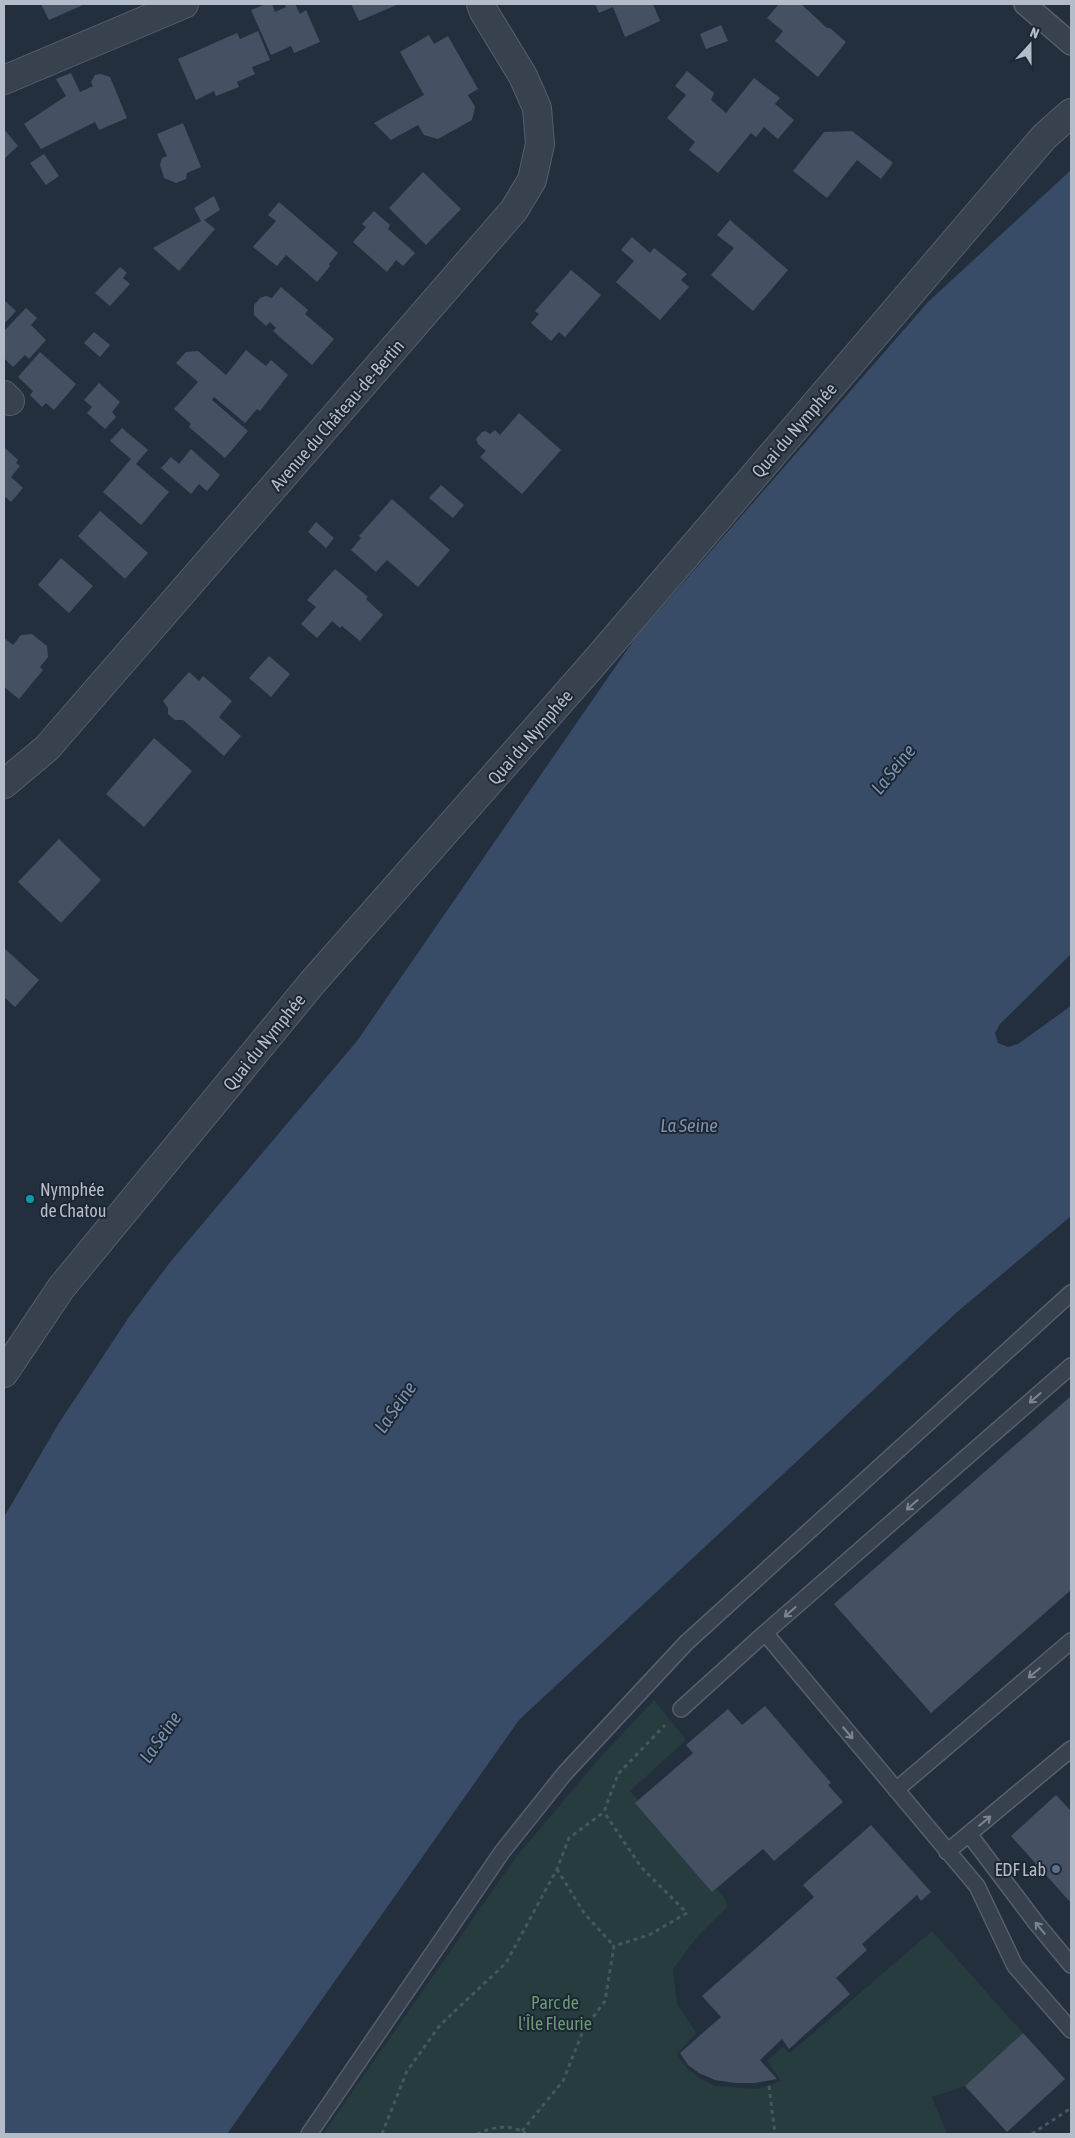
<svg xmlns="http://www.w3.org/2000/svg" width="1075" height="2138" viewBox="0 0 1075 2138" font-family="'Asap Condensed',sans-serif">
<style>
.green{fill:#263c3f}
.water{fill:#394c67}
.building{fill:#455162}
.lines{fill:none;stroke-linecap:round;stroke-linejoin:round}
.service-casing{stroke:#565f6c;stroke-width:18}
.pedestrian-casing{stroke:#565f6c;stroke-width:24}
.minor-casing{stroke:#565f6c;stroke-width:30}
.path{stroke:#44595c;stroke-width:3;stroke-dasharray:4 4;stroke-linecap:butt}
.service{stroke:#38414e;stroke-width:15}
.pedestrian{stroke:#38414e;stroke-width:21}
.minor{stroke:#38414e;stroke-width:28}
.oneway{stroke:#7c8592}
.culture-dot{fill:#0f9aa8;stroke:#1d2633;stroke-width:2}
.service-dot{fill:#5c6f8a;stroke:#1d2633;stroke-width:2}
.labels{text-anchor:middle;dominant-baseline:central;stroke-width:4;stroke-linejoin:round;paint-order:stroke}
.street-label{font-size:18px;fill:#b4bcc9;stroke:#1d2633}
.poi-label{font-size:18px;fill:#b4bcc9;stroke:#1d2633;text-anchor:start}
.park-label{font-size:18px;fill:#6b9a76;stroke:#1d2633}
.water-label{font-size:19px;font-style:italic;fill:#7c92b1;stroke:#1d2633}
</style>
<rect width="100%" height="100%" fill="#242f3e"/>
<path class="green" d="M654,1700L686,1740L630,1791L724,1897L728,1906L698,1936L673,1969L677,2004L696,2033L677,2054L687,2068L699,2078L716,2086L757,2089L781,2081L767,2061L783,2047L790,2053L932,1931L1023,2033L965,2086L932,2097L947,2134H323L516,1857L598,1760Z"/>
<path class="water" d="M1071,170V954L1000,1024L995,1033L998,1043L1008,1047L1018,1044L1071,1006V1216L956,1313L519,1720L227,2134H4V1517L59,1423L129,1317L171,1261L357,1041L636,637L928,302Z"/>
<path class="building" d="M41,4H85L49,20Z
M266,4H272L275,12L286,7L285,4H295L300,14L306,10L320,42L294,53L291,46L271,55L251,10Z
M351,4H399L359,21Z
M595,4H653L660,21L625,37L613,7L599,13Z
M779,4H801L827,28H830L846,42L818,77L775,41L783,31L767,18Z
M721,25L728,41L706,49L700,34Z
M258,31L270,60L252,67L255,74L237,82L239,87L216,96L214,91L196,100L178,59L237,33L240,39Z
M429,35L434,44L448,36L478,89L468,95L475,107L472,120L438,139L424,135L418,125L391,140L374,123L424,95L400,52Z
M687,71L714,93L711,100L726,113L754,78L780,98L775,104L794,120L778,139L764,127L756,137L751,133L718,173L689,150L695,142L667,118L686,95L675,86Z
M71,73L80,92L93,86L91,82L95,75L101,74L110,77L127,118L99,130L95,122L41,149L24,124L66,96L56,79Z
M183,123L201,167L187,173L186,179L176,183L164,178L160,165L162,158L167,156L157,134Z
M4,129L18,146L4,159Z
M852,131L893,163L881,179L857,160L827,198L793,171L824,132Z
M44,154L59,176L46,185L30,163Z
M423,172L461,209L426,245L389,208Z
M214,196L220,210L204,220L215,229L179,271L153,248L201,221L194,208Z
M279,202L338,253L329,264L330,266L317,282L286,255L277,266L253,247L276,221L268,215Z
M374,211L390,225L388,229L415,253L403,266L396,260L387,272L353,242L366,227L362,224Z
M730,220L788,270L753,311L711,275L734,248L717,235Z
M632,237L650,253L654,248L687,274L681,280L689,287L660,320L616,282L634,261L621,250Z
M120,267L127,273L123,278L130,284L110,306L95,293Z
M571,270L601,295L565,337L559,332L551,341L531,323L539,314L535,311Z
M281,287L308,310L305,314L334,339L312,365L273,331L276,328L270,322L266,326L254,315V305L260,298L266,296L272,298Z
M4,300L16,311L4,324Z
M26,308L37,318L31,325L46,340L29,359L25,355L13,367L4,358V331Z
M94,332L110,345L100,357L84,343Z
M246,350L266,366L271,360L288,375L260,411L257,409L245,423L214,397L212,400L248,431L225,458L189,427L191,424L174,409L198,382L176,363L186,352L198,351L226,375Z
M40,352L76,384L54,410L46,403L42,407L30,395L33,391L18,377Z
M99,383L120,402L112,412L116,417L105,429L87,413L92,407L84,400Z
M519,413L561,450L522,494L480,457L486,451L478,444L476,439L482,432L485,431L490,434L495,430L500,435Z
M122,428L148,450L136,464L169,492L141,525L103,492L131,459L110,441Z
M4,447L18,460L16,463L20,466L11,477L23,488L11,502L4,496Z
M191,449L220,475L207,491L199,484L191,494L161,468L171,457L179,464Z
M441,485L464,505L453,518L429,498Z
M392,499L450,550L418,587L387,560L376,572L351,550L361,538L359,536Z
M100,511L148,553L125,579L78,536Z
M316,522L334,538L326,548L308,532Z
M61,558L93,586L69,613L38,585Z
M335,569L368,597L366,599L383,615L360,641L342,626L340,628L332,621L317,638L301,624L316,607L307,600Z
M32,634L47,646L48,657L40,667L43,670L19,699L4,687V638L13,645L21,635Z
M269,656L290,674L271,697L249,678Z
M189,672L199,681L203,676L232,701L219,717L241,736L224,756L183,720H175L168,714V708L163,701Z
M154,738L192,771L144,827L106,794Z
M59,839L101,880L61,923L18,882Z
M4,948L39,980L15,1007L4,997Z
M1071,1396V1590L931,1713L834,1604Z
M765,1706L831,1783L828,1785L843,1802L774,1861L763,1849L712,1892L635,1803L693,1753L686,1745L728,1709L742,1725Z
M1056,1795L1071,1811V1903L1011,1836Z
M871,1825L931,1892L921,1901L917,1895L862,1944L867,1950L836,1978L850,1994L789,2049L782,2039L760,2060L777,2079L755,2083H735L715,2080L699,2073L688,2065L680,2053L721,2017L702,1996L814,1897L803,1885Z
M1023,2033L1065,2079L1007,2132L965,2086Z"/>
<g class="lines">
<defs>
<path id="service" d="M1071,1366L765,1633L977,1886L1015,1966L1071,2030
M681,1709L765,1633
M896,1790L1071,1641
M969,1834L1037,1924L1071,1965
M947,1852L1071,1749
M309,2134L502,1852L565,1773L686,1643L1071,1293"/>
<path id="pedestrian" d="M1025,4L1071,44"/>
<path id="minor" d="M4,80L184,4
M4,395L10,401
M4,784L47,748L514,210L532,180L540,144L537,108L523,76L484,12L481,4
M4,1373L61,1288L312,983L595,662L1044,137L1071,113"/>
</defs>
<use href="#service" class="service-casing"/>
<use href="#pedestrian" class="pedestrian-casing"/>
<use href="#minor" class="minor-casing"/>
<path class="path" d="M557,1869L584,1913L614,1946
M769,2086L775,2134
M522,2131L563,2081L583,2031L605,2001L614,1946L649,1935L687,1913L641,1867L604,1812
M382,2134L407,2071L440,2025L506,1963L557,1869L569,1838L604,1812L618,1774L665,1725
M477,2134C493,2127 510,2123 526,2134
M1032,2134L1071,2108"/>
<use href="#service" class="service"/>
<use href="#pedestrian" class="pedestrian"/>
<use href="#minor" class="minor"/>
</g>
<defs><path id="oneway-shaft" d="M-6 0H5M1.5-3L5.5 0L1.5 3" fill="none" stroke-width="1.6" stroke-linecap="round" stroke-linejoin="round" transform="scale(1.25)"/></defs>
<g class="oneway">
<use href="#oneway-shaft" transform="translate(1035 1398) rotate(139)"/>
<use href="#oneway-shaft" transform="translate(912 1505) rotate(139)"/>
<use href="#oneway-shaft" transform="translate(790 1612) rotate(139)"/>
<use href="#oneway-shaft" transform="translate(1034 1673) rotate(140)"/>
<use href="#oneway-shaft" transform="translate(848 1733) rotate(50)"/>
<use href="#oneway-shaft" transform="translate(985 1821) rotate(-40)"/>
<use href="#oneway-shaft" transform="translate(1040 1928) rotate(-129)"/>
</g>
<circle class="culture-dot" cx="30" cy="1199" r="5"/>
<circle class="service-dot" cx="1056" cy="1869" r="5"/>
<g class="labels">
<g class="street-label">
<text transform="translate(337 415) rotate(-49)">Avenue du Château-de-Bertin</text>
<text transform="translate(794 430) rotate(-49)">Quai du Nymphée</text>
<text transform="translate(530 737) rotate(-49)">Quai du Nymphée</text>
<text transform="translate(264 1042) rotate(-51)">Quai du Nymphée</text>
</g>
<g class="poi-label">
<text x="40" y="1189">Nymphée<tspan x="40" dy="21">de Chatou</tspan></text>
<text x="1046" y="1869" text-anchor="end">EDF Lab</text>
</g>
<g class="park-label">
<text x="555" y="2002">Parc de<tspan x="555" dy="21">l'Île Fleurie</tspan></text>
</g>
<g class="water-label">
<text transform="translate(893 769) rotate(-51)">La Seine</text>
<text x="689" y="1125">La Seine</text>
<text transform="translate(395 1407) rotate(-55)">La Seine</text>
<text transform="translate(160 1737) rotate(-55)">La Seine</text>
</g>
</g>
<rect width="1075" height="2138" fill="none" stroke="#b4bcc9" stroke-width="10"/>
<g transform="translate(1030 45) rotate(21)" stroke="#1d2633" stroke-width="4" paint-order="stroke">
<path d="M0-4L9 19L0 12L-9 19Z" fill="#b4bcc9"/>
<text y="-8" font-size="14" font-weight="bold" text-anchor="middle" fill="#b4bcc9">N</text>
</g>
</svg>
